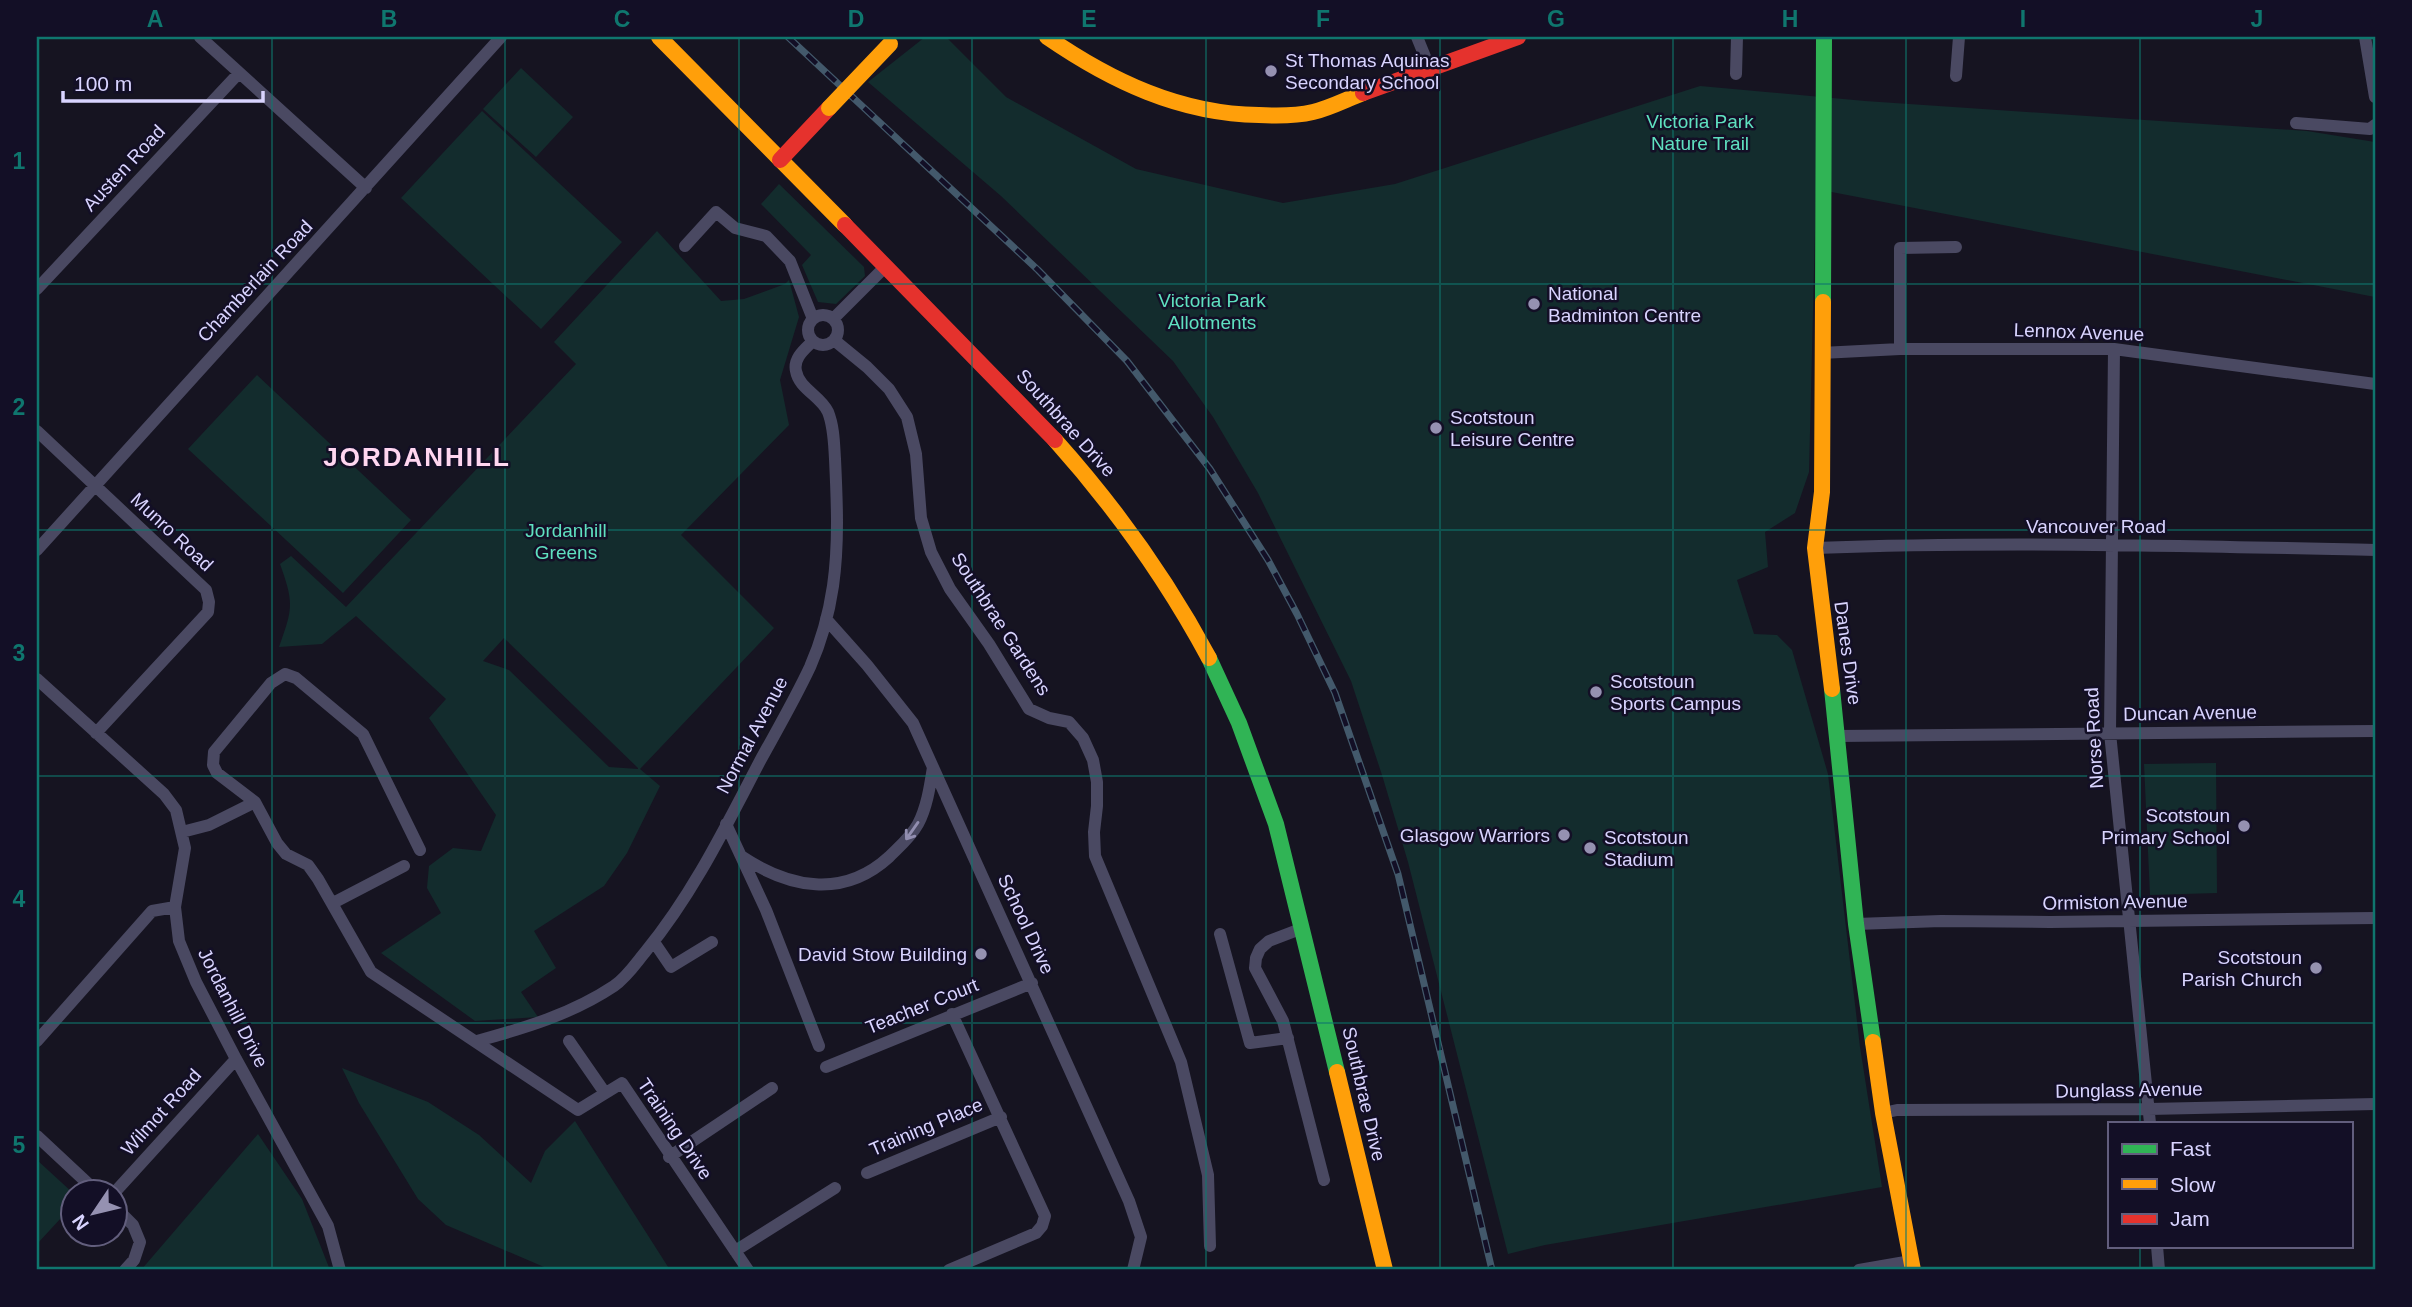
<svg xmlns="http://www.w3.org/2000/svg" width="2412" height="1307" viewBox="0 0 2412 1307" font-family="Helvetica,sans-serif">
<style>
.green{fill:#132c2d;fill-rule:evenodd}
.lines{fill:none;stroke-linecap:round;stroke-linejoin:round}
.street{stroke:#4a4962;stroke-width:12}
.fast{stroke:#30b455;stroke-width:16}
.slow{stroke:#ff9f0a;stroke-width:16}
.jam{stroke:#e5322d;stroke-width:16}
.rail-casing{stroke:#43596b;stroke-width:7}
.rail{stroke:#130f26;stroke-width:4.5;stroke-dasharray:13;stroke-linecap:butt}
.slow-bridge{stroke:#ff9f0a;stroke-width:16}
.oneway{stroke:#928eb0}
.grid{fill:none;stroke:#0f766e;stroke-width:2;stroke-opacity:0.55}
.poi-dot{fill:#9591b1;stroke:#130f26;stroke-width:2.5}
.labels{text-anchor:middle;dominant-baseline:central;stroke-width:5;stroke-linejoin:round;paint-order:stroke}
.poi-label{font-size:19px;fill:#d9d4ff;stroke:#130f26;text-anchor:start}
.park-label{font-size:19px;fill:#5fe0c0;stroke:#130f26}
.street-label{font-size:19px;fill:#d9d4ff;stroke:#130f26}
.district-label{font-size:26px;font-weight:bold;letter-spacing:2px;fill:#ffd6f0;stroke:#130f26}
.neatline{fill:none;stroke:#0f766e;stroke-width:2.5}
.grid-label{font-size:23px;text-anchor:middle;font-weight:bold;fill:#0f766e}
</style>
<rect width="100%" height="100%" fill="#161421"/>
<path class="green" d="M925,37H946L1006,97L1136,169L1283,203L1395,184L1700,86L1865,101L2307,131L2375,142V297L1816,189L1809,472L1795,513L1765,532L1768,567L1737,580L1754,634L1777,635L1792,650L1828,774L1860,1047L1882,1187L1545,1245L1508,1254L1408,862L1382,775L1351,681L1258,493L1213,417L1173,361L1001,196L868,82Z
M521,68L573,117L536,157L483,109Z
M482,111L622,242L541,329L401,198Z
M779,184L864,267L865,276L836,304L818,302L802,265L811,255L761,204Z
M657,231L721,301L744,299L785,284L789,280L799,317L780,380L789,425L681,535L774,628L640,769L660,786L627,853L604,886L534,931L556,968L521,992L538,1017L475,1021L381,953L441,913L427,888L429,866L453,848L481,851L496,815L429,718L446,699L356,616L322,644L279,647C293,608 294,603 280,564L291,556L346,607L576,364L554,342ZM504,638L638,768V769L609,767L509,670L483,661Z
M257,375L411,520L343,593L188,449Z
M2216,763L2217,893L2150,895L2144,764Z
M342,1068L428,1102L479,1135L531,1183L545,1151L575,1121L670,1270H551L446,1225L418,1199L359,1103Z
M258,1134L302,1199L330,1270H141Z
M37,1160L73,1193L74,1204L37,1244Z"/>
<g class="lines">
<path class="street" d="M200,37L366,188
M1417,37L1430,69
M2365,37L2375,97
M1736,74L1737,37
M1956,76L1959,37
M2296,123L2370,129L2375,125
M685,246L716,212L735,228L766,236L790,261L813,319
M37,289L239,73
M808 330a15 15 0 1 1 30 0a15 15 0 1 1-30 0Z
M833,319L886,266
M834,340L867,367L889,389L907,417L916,454L921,518L931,552L950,589L989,644L1029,709L1049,718L1069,722L1083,738L1093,760L1097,782V806L1094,832L1095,856L1181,1062L1208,1175L1210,1246
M1900,349V248L1956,247
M2114,349L2110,733L2150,1123
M1821,353L1900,349H2114L2375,384
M37,431L206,590L209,602L208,612L96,733
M1815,548C2002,541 2189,546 2375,550
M37,550L501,37
M826,619L867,665L913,723L1129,1201L1141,1237L1133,1270
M37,679L164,794L176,810L185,848L175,907L179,941L196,982L236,1059L328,1226L340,1270
M1837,736L2375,731
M726,824L766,910L819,1046
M182,832L209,825L255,802
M420,850L363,734L296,678L285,674L271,683L214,752L213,765L217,773L255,802L277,843L286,854L308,865L318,879L371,972L578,1110L622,1083L748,1270
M741,856C789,888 843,899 889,857C899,847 911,837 918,824C927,807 930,786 933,767
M333,903L404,866
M1856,924L1941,921L2050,922L2375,918
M1303,928L1269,941L1260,949L1256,958L1255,968L1283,1021L1324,1180
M1220,934L1250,1043L1288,1038
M654,942L671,967L712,942
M37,1041L152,911L175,907
M477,1041C525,1028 572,1014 614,986C627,977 636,963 646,951C693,894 726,826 760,761C777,730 795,699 810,667C821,642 829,613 833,586C839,544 837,501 835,459C834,444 834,427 828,412C821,396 799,389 796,371C793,358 805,349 813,341
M569,1041L605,1093
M826,1067L1032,983
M1883,1113L1897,1110L2149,1109L2375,1104
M37,1136L97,1192
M669,1157L772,1088
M867,1173L1001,1117
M115,1192L236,1059
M116,1208L133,1225L140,1242L134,1260L125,1270
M2157,1246L2159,1270
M735,1251L835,1188
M949,1270L1036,1233L1042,1226L1045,1216L952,1014
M1859,1270L1911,1261"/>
<path class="fast" d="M1823,302L1824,37
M1209,658L1239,723L1276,824L1337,1072
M1832,689L1856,924L1873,1042"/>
<path class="slow" d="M659,37L845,225
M1047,37C1111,81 1180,114 1259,115C1277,116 1296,116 1313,112C1330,108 1347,99 1363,93
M1823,302L1822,492L1815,548L1832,689
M1055,440C1115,507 1166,578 1209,658
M1873,1042L1883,1113L1913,1270
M1337,1072L1385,1270"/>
<path class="jam" d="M1363,93L1518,37
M780,160L829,108
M845,225L1055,440"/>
<defs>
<path id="rail" d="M788,37L1038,270L1127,361L1210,469L1268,560L1297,614L1335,693L1398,874L1492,1270"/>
</defs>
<use href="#rail" class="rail-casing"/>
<use href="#rail" class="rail"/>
<path class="slow-bridge" d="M829,108L890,44"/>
</g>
<defs><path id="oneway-shaft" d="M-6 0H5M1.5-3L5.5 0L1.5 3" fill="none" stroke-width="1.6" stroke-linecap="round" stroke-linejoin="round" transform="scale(1.75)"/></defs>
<use class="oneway" href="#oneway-shaft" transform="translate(912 831) rotate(125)"/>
<path class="grid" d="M272,37V1270M505,37V1270M739,37V1270M972,37V1270M1206,37V1270M1440,37V1270M1673,37V1270M1906,37V1270M2140,37V1123M37,284H2375M37,530H2375M37,776H2375M37,1023H2375M2140,1246V1270"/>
<g class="poi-dot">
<circle cx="1271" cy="71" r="7"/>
<circle cx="1534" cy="304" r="7"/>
<circle cx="1436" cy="428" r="7"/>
<circle cx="1596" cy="692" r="7"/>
<circle cx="2244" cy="826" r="7"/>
<circle cx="1564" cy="835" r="7"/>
<circle cx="1590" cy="848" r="7"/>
<circle cx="981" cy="954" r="7"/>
<circle cx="2316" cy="968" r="7"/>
</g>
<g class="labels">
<g class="poi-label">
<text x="1285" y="60">St Thomas Aquinas<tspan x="1285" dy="22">Secondary School</tspan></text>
<text x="1548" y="293">National<tspan x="1548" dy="22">Badminton Centre</tspan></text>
<text x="1450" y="417">Scotstoun<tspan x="1450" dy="22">Leisure Centre</tspan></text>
<text x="1610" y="681">Scotstoun<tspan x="1610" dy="22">Sports Campus</tspan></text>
<text x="2230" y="815" text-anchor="end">Scotstoun<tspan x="2230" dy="22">Primary School</tspan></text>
<text x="1550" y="835" text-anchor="end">Glasgow Warriors</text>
<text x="1604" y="837">Scotstoun<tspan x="1604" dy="22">Stadium</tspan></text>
<text x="967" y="954" text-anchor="end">David Stow Building</text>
<text x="2302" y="957" text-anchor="end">Scotstoun<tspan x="2302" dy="22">Parish Church</tspan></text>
</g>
<g class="park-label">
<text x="1700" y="121">Victoria Park<tspan x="1700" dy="22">Nature Trail</tspan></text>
<text x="1212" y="300">Victoria Park<tspan x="1212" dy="22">Allotments</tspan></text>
<text x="566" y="530">Jordanhill<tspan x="566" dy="22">Greens</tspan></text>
</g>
<g class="street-label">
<text transform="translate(124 168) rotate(-47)">Austen Road</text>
<text transform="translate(255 281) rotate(-47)">Chamberlain Road</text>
<text transform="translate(2079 332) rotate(2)">Lennox Avenue</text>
<text transform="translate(1066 423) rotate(48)">Southbrae Drive</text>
<text x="2096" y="526">Vancouver Road</text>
<text transform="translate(172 532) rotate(43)">Munro Road</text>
<text transform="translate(1001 624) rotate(57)">Southbrae Gardens</text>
<text transform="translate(1848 653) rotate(82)">Danes Drive</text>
<text transform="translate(2190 713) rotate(-1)">Duncan Avenue</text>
<text transform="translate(752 735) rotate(-62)">Normal Avenue</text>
<text transform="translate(2094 738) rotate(-93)">Norse Road</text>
<text transform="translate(2115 902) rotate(-1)">Ormiston Avenue</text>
<text transform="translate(1026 924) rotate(65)">School Drive</text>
<text transform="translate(922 1006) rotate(-22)">Teacher Court</text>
<text transform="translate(233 1008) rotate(63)">Jordanhill Drive</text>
<text transform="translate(2129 1090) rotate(-1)">Dunglass Avenue</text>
<text transform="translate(1364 1094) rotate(77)">Southbrae Drive</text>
<text transform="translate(161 1112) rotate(-48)">Wilmot Road</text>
<text transform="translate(926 1127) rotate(-23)">Training Place</text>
<text transform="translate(675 1129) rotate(56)">Training Drive</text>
</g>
<g class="district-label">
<text x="417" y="457">JORDANHILL</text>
</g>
</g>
<rect width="2412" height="1307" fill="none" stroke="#130f26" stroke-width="77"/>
<rect x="2108" y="1122" width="245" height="126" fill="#130f26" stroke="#625e7d" stroke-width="2"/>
<rect x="2122" y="1144" width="35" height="10" fill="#30b455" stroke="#625e7d" stroke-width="2"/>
<text x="2170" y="1156" font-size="21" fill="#d9d4ff">Fast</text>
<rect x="2122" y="1179" width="35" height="10" fill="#ff9f0a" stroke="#625e7d" stroke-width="2"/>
<text x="2170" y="1192" font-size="21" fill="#d9d4ff">Slow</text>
<rect x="2122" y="1214" width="35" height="10" fill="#e5322d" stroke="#625e7d" stroke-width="2"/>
<text x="2170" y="1226" font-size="21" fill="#d9d4ff">Jam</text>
<g transform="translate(94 1213) rotate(235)"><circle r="33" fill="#130f26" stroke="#625e7d" stroke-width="2"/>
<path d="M0-5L12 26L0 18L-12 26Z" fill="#9591b1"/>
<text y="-10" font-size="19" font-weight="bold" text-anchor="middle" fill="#d9d4ff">N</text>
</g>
<path d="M63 91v10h200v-10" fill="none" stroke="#d9d4ff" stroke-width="3.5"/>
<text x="74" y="91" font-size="21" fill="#d9d4ff" stroke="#130f26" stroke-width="5" paint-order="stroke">100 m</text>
<rect x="38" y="38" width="2336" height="1230" class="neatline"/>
<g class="grid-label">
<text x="155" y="27">A</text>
<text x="389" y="27">B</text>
<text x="622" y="27">C</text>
<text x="856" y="27">D</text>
<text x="1089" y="27">E</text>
<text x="1323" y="27">F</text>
<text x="1556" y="27">G</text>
<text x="1790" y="27">H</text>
<text x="2023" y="27">I</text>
<text x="2257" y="27">J</text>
<text x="19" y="169">1</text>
<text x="19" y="415">2</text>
<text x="19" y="661">3</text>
<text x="19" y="907">4</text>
<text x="19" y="1153">5</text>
</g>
</svg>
